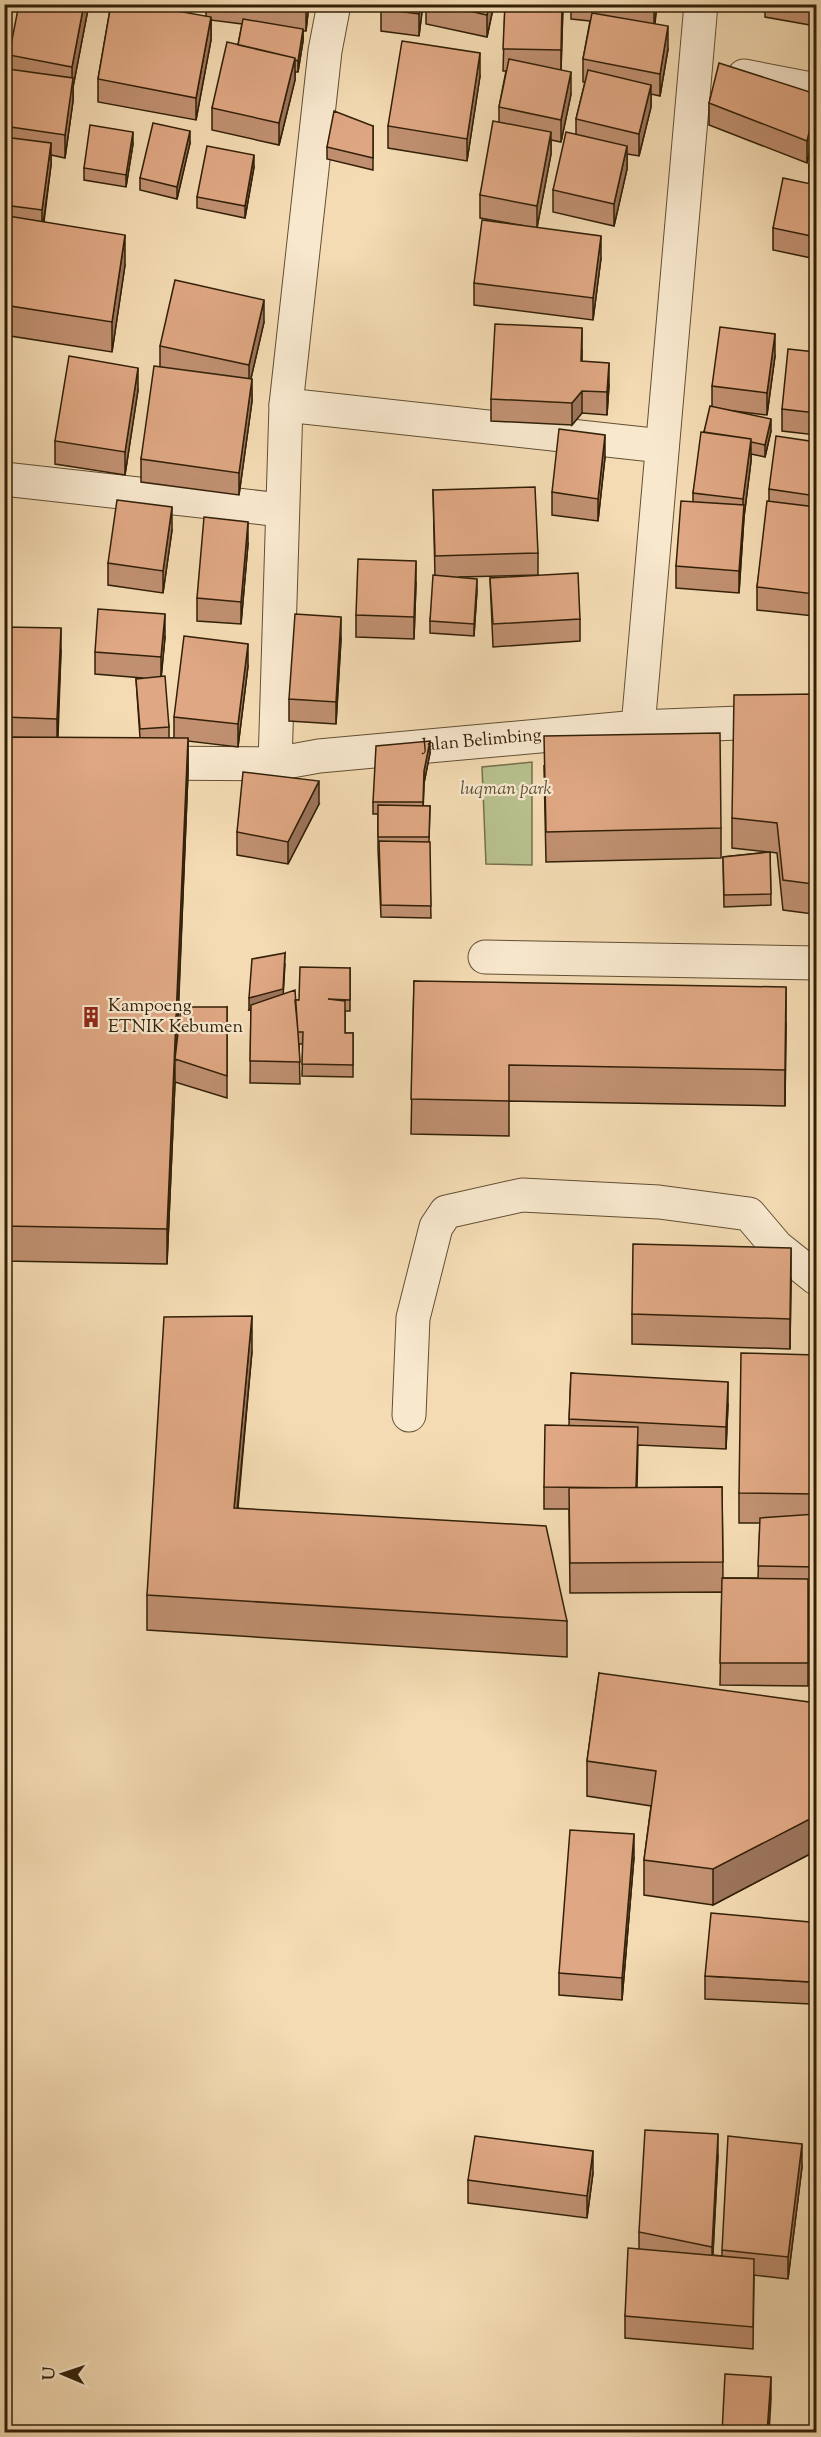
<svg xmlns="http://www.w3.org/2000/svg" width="821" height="2437" viewBox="0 0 821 2437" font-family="'Sorts Mill Goudy',serif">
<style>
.green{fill:#b8c18f;stroke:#75704c;stroke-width:1.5}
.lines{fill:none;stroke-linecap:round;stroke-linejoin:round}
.minor-casing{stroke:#624f33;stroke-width:35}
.minor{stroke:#f8e8ce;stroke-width:33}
.wall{fill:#c09071;stroke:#322008;stroke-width:1.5}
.shaded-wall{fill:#9c755c;stroke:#322008;stroke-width:1.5}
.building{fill:#dfa783;stroke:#322008;stroke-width:1.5}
.labels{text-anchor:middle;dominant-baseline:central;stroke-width:4.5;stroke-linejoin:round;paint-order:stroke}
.street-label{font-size:18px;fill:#322008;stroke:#f8e8ce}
.park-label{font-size:18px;font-style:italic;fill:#5a5030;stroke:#f8e8ce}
.poi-label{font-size:18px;fill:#322008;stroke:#f8e8ce;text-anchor:start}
</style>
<rect width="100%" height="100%" fill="#f4dbb3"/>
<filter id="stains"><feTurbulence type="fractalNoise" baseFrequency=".00333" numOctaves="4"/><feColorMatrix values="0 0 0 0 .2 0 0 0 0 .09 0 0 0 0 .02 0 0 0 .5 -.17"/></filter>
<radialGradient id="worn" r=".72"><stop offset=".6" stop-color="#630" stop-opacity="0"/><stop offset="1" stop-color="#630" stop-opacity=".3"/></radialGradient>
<path class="green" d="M532,762V865L486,864L482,767Z"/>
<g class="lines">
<defs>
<g id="minor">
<path d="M744,76L816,90"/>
<path d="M286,405L662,446"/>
<path d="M4,479L281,510"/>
<path d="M638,727L701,4"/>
<path id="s1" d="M144,763L275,764L319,756L638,727L816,720"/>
<path d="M275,764L286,405L325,51L334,4"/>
<path d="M485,957L816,963"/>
<path d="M409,1415L413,1318L436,1227L446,1212L522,1195L659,1202L749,1214L777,1247L816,1278"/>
</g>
</defs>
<use href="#minor" class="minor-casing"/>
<use href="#minor" class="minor"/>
</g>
<path class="wall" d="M89,4L73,87V101L65,158L51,155V165L44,222L125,265L112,352L4,335V239L6,227H4V92L9,69V55Z
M111,4H191V12H179L206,17V4H309L306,31H303V41L298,72H295V80L279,145L212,130V108L238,45L242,24L211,20V40L196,120L98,102V79Z
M423,4L419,36L381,31V9Z
M426,4H494L487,37L426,24Z
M505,4H563L561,70L571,94L561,142L551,140V154L537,227L601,258L593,320L474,305V283L525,226L480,218V195L499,122V107L506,71H503Z
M571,4H657L655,24L668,49L660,96L651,94V107L639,156L627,154V169L614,226L553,212V190L576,135V119L585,82H583V59L590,21L571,19Z
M765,4H816V26L765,17Z
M480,76L467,161L388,148V126Z
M816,94L807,163L709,125V103Z
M373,126V170L327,159V147Z
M816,140V259L773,250V228L809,183V166Z
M190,143L177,199L140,190V178Z
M133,144L126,187L84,180V168Z
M254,167L245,218L197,208V197Z
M264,322L251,378L252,401L239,495L141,482V459L160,367V346Z
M582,350V361L609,385L607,415L582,413L572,425L491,421V399Z
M816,352V435L782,431V409Z
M775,356L767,415L726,410L771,431L765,457L751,454V461L744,517L739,593L676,588V566L693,502V493L704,432L712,407V386Z
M138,390L125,475L55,464V441Z
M816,442V598L814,616L757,610V587L769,501V489Z
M605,457L598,521L552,515V492Z
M433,490L538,553V575L460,577L477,590L474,636L430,633V621L435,576Z
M172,530L163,593L108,585V563Z
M248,544L241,624L197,621V598Z
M490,578L580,619V641L493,647Z
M416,583L414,639L356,637V615Z
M4,627L61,650L58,738H140L136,679L143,678L95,674V652L165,637L161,677L169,727V738H174V717L248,666L238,747L188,741V773L177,1045L227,1007V1098L175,1082L167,1264L4,1261Z
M341,639L336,724L289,721V699Z
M816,694L813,914L783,910L777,853L770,852L771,905L724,907L723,857L769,852L732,848V818Z
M430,753L424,783L423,806H430L429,842L431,918L381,917L378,849V814H373V802Z
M544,766L721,828V858L546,862Z
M319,804L288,864L237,855V832Z
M285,965L283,994L295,1000H299L350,968V1011H345V1033H353V1077L302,1076L303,1044H299L300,1084L250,1083L251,1010H249Z
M414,981L786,1023L785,1106L509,1101V1136L411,1134Z
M791,1278L790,1349L632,1344V1314Z
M252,1351L238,1508L567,1621V1657L147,1630V1595Z
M816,1355V1589H808V1686L720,1685L722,1592L570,1593L569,1509H544V1487L569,1425L571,1373L728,1404L726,1449L638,1445L637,1488L722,1487L723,1578H758L760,1523H739V1493Z
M599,1673L810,1854L713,1905L644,1895V1860L651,1806L587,1796V1761Z
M634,1857L622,2000L559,1995V1973Z
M705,1976L811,1982V2004L705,1999Z
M718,2156L713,2255L722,2256V2250L802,2167L788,2279L754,2275L753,2349L625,2338V2316L639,2249V2232Z
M593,2173L587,2218L468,2203V2180Z"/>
<path class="shaded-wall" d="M84,4H89L73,87V101L65,158V135L72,81V67Z
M307,4H309L306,31V9Z
M420,4H423L419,36V14Z
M489,4H494L487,37V15Z
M562,4H563L561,72V50Z
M654,4H657L654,29Z
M211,17V40L196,120V98Z
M668,26V49L660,96V74Z
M303,29V41L298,72V61Z
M480,53V76L467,161V139Z
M295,58V80L279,145V123Z
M571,72V94L561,142V120Z
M651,85V107L639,156V134Z
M816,105V127L807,163V141Z
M190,131V143L177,199V187Z
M133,132V144L126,187V175Z
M551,132V154L537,228V206Z
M51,143V165L42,232V210Z
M627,146V169L614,226V204Z
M254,155V167L245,218V206Z
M125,235V265L112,352V322Z
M601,236V258L593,320V298Z
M264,300V322L249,387V365Z
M582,328V350L581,383V361Z
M775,334V356L767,415V393Z
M609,363V385L607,415V392Z
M138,368V390L125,475V452Z
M252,379V401L239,495V473Z
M582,391V413L572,425V403Z
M771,419V431L765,457V445Z
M605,435V457L598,521V499Z
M751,439V461L744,517L739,593V571L743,513V499Z
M172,507V530L163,593V571Z
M248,522V544L241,624V602Z
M416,561V583L414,639V617Z
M816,575V598L814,616V594Z
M477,579V590L474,636V624Z
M165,614V637L161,680V657Z
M341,617V639L336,724V702Z
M61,628V650L57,741V719Z
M248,644V666L238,747V724Z
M188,738V773L176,1060L175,1059V1082L167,1264V1229Z
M430,741V753L424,783L423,814L424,771Z
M319,781V804L288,864V842Z
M816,872V902L813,914V884Z
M285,953L283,1000L249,1010V998Z
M786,987V1023L785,1106V1070Z
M791,1248V1278L790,1349V1319Z
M252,1316V1351L234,1543V1508Z
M728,1382V1404L726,1449V1427Z
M816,1777V1812L810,1854L713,1905V1869Z
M634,1834V1857L622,2000V1978Z
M718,2134V2156L712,2269V2247Z
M802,2144V2167L788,2279V2257Z
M593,2151V2173L587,2218V2196Z
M771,2377V2399L769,2433H767Z"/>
<path class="building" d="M19,4H84L72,67L9,55Z
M111,4H138L211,17L196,98L98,79Z
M266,4H307L306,9Z
M381,4H420L419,14L381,9Z
M440,4H489L487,15Z
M505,4H562L561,50L503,49Z
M634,4H654V7Z
M592,13L668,26L660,74L583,59Z
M243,19L303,29L298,61L295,60V58L238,45Z
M402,41L480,53L467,139L388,126Z
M227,42L295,58L279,123L212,108Z
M509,59L571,72L561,120L499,107Z
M719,63L816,94V105L807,141L709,103Z
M8,69L73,78L65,135L4,126V92Z
M588,70L651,85L639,134L576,119Z
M334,111L373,126V158L327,147Z
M493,121L551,132L537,206L480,195Z
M153,123L190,131L177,187L140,178Z
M90,125L133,132L126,175L84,168Z
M566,132L627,146L614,204L553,190Z
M4,137L51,143L42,210L4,205Z
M814,140H816V168L809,166Z
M207,146L254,155L245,206L197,197Z
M783,178L816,185V237L773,228Z
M8,216L125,235L112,322L4,305V240Z
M482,220L601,236L593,298L474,283Z
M175,280L264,300L249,365L160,346Z
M495,324L582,328L581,361L609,363L607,392L582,391L572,403L491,399Z
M720,327L775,334L767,393L712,386Z
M788,349L816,352V413L782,409Z
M69,356L138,368L125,452L55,441Z
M154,366L252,379L239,473L141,459Z
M710,406L771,419L765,445L751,442V439L704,432Z
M559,429L605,435L598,499L552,492Z
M701,432L751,439L743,499L693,493Z
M776,436L816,442V496L769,489Z
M535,487L538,553L435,556L433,490Z
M117,500L172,507L163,571L108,563Z
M681,501L744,505L739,571L676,566Z
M767,501L816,507V575L814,594L757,587Z
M204,517L248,522L241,602L197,598Z
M358,559L416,561L414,617L356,615Z
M578,573L580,619L493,624L490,578Z
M433,575L477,579L474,624L430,621Z
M98,609L165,614L161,657L95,652Z
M295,614L341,617L336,702L289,699Z
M4,627L61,628L57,719L4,717Z
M184,636L248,644L238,724L174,717Z
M165,676L169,727L140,729L136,679Z
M816,694V872L813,884L783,880L777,823L732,818L734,695Z
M720,733L721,828L546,832L544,736Z
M4,737L188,738L167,1229L4,1226Z
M430,741L424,771L423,802H373L376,746Z
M243,772L319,781L288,842L237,832Z
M378,805L430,806L429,837H378Z
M379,841L430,842L431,906L381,905Z
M770,852L771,894L724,895L723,857Z
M285,953L283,989L249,998L252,959Z
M300,967L350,968V1000L328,999L345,1001V1033H353V1065L302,1064L303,1032H298L295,1000H299Z
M414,981L786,987L785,1070L509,1065V1101L411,1099Z
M295,990L300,1062L250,1061L251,1005Z
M181,1007H227V1076L175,1059Z
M633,1244L791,1248L790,1319L632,1314Z
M252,1316L234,1508L546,1526L567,1621L147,1595L164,1317Z
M741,1353L816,1355V1494L739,1493Z
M571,1373L728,1382L726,1427L569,1419Z
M545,1425L638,1427L636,1488L544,1487Z
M722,1487L723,1562L570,1563L569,1488Z
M816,1514V1567L758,1566L760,1518Z
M722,1578L808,1579V1663H720Z
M599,1673L816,1703V1777L810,1819L713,1869L644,1860L656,1771L587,1761Z
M570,1830L634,1834L622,1978L559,1973Z
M711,1913L810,1922L811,1982L705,1976Z
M645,2130L718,2134L712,2247L639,2232Z
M475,2136L593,2151L587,2196L468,2180Z
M728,2136L802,2144L788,2257L722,2250Z
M628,2248L754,2259L753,2327L625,2316Z
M725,2374L771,2377L767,2433H722Z"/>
<defs>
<symbol id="building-bare" viewBox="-9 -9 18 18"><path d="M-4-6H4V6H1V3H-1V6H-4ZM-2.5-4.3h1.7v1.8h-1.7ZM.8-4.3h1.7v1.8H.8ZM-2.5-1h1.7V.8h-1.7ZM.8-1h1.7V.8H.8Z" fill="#8f2418" stroke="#f8e8ce" stroke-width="2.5" paint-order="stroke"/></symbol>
</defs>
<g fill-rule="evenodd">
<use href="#building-bare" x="76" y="1002" width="30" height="30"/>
</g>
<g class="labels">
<g class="street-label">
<text stroke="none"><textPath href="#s1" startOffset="339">Jalan Belimbing</textPath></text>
</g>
<g class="park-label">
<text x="506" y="790">luqman park</text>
</g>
<g class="poi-label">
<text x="108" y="1007">Kampoeng<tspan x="108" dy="21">ETNIK Kebumen</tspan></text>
</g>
</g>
<rect width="821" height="2437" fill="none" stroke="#f4dbb3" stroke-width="24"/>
<rect x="6" y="6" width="809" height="2425" fill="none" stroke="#322008" stroke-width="3"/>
<rect x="12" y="12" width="797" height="2413" fill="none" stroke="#322008" stroke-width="1.5"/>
<g transform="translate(63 2374) rotate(272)" stroke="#f8e8ce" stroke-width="4.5" paint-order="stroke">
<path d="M0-4.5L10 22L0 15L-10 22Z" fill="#322008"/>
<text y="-9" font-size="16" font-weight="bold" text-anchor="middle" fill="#322008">U</text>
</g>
<rect width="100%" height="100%" filter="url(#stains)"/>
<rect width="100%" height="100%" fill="url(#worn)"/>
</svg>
